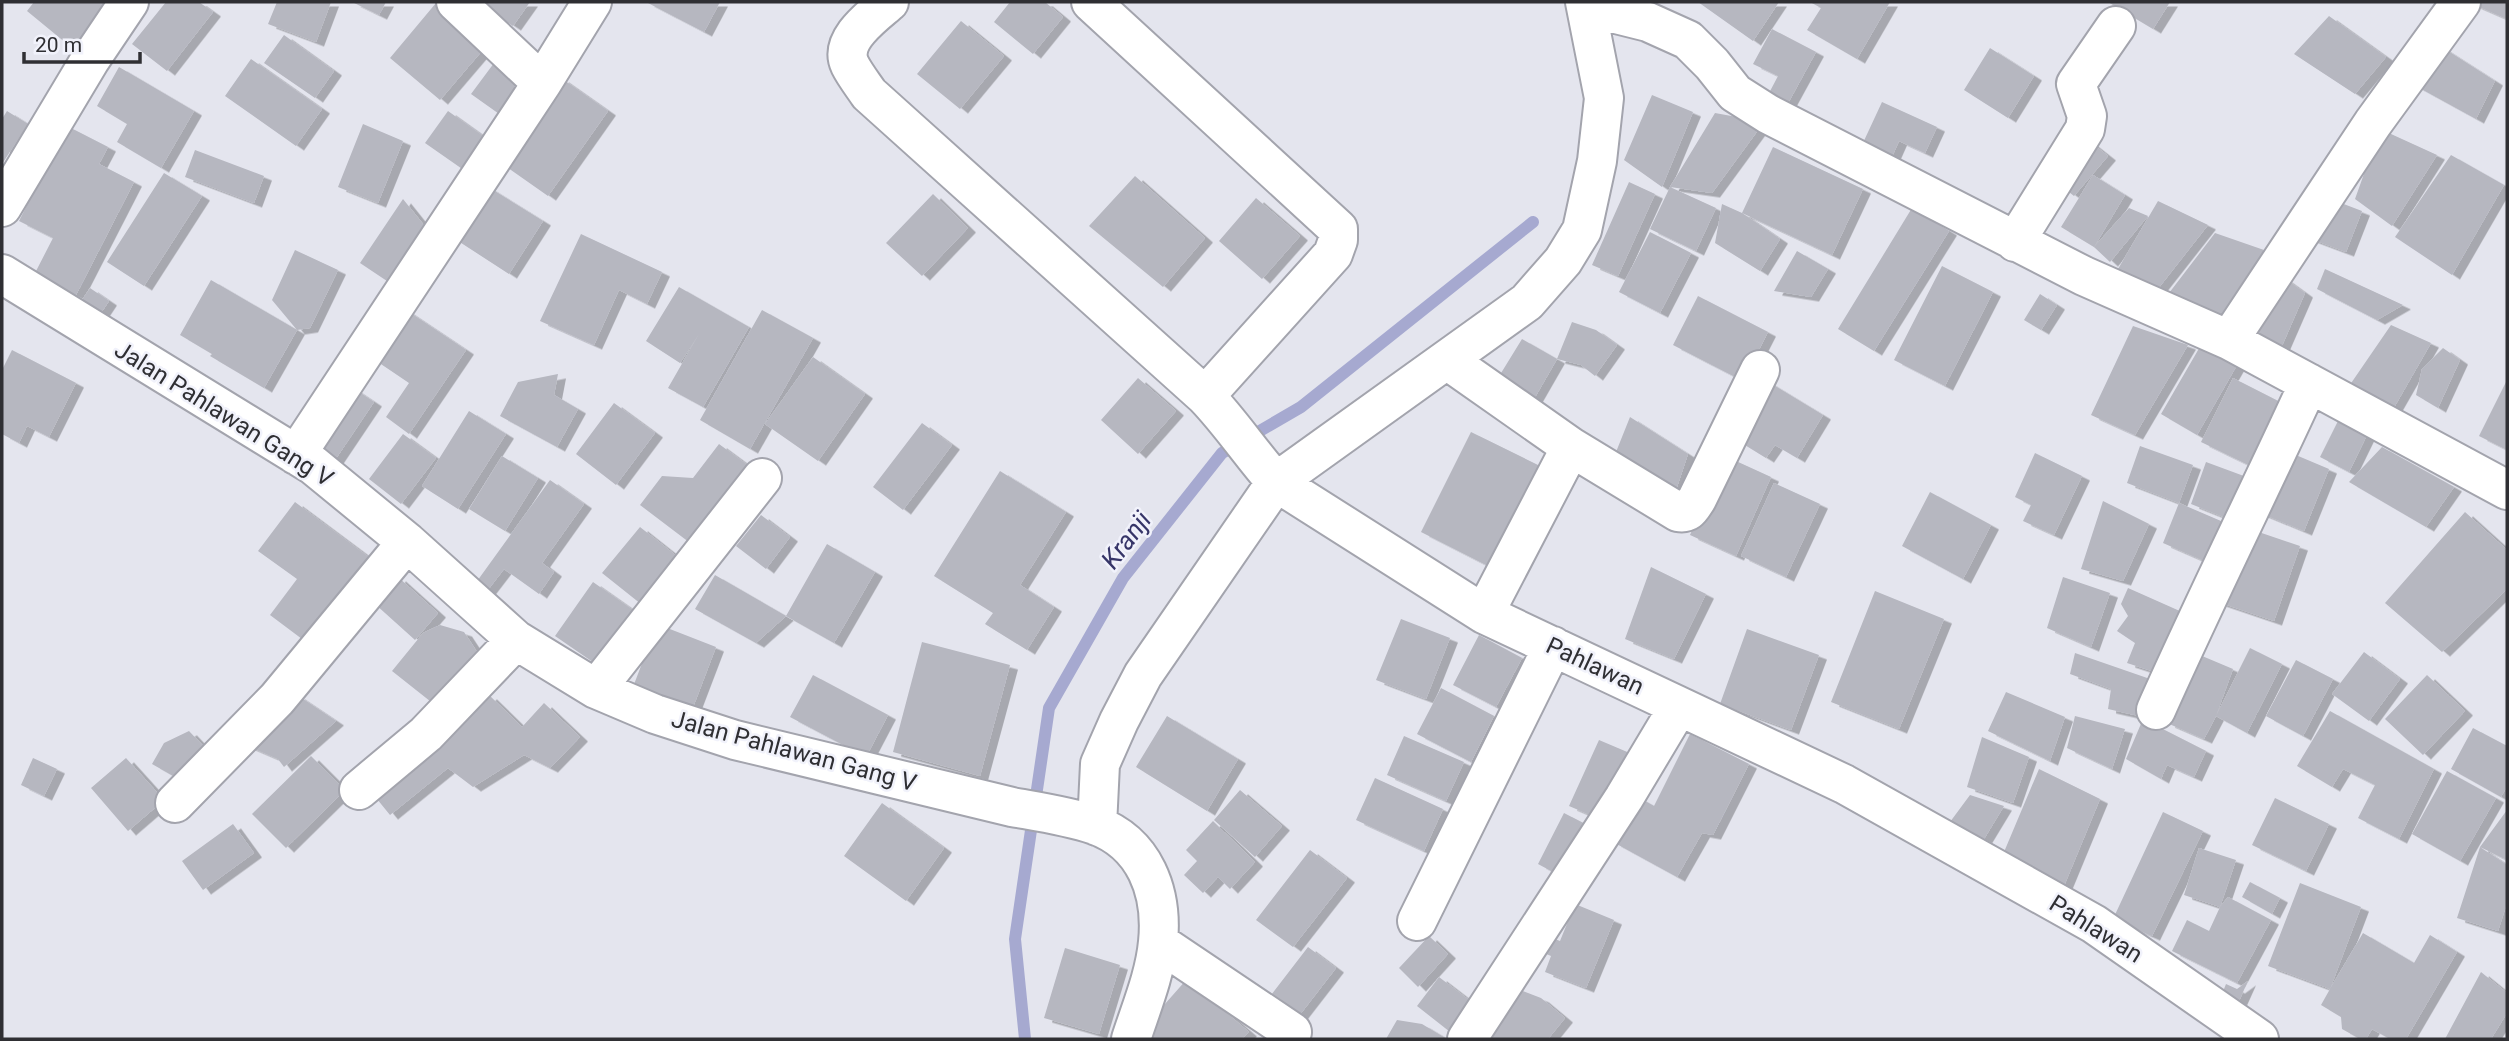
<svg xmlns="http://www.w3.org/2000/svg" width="2509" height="1041" viewBox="0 0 2509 1041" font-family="Roboto,sans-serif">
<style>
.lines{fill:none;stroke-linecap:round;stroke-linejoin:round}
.stream{stroke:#a6a9d0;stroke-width:12}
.building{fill:#b6b7c0;filter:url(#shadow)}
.minor-casing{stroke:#a3a4ad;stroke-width:42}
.minor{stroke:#fff;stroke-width:38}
.labels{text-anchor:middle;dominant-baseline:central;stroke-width:5;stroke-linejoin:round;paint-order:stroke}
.street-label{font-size:24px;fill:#2f2f33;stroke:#f1f2fb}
.water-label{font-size:26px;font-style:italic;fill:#363568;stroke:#f1f2fb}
</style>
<defs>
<filter id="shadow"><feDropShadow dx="8" dy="4.5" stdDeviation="0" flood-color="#0004"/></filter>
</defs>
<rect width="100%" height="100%" fill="#e4e5ee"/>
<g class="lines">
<path class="stream" d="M1025,1039L1015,939L1049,708L1123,578L1222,453L1301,407L1533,222"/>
</g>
<path class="building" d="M34,2H111L72,48L27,11Z
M166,2H199L213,12L167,71L132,44Z
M277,2H331L316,42L268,24Z
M352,2H386L379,15Z
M478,2H530L513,26Z
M646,2H720L704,32Z
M1010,2H1045L1063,17L1033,54L994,22Z
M1698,2H1779L1753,41Z
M1810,2H1890L1857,59L1807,30L1821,8Z
M2108,2H2170L2153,29Z
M2468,2H2507V19Z
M436,3L487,45L440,100L390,58Z
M2329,16L2386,57L2355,94L2294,54Z
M961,21L1004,56L960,109L917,74Z
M1772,29L1816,52L1787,105L1768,95L1778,76L1753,64Z
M284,35L334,71L315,98L264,63Z
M2437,44L2495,81L2476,119L2414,85Z
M1990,48L2034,76L2008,118L1964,90Z
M251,59L322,109L296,146L225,96Z
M497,59L527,81L502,116L471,94Z
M119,67L194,111L161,168L117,142L127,124L97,106Z
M561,78L608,111L548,196L501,163Z
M1652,95L1693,112L1662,187L1624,160Z
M1882,102L1937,127L1925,153L1899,141L1891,159L1862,145Z
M7,111L28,124L2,164V119Z
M448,111L490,141L468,173L425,143Z
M1715,113L1764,122L1712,193L1670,187L1716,208L1696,251L1650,229L1670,187Z
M363,124L403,141L378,203L338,187Z
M67,126L108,147L99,164L134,182L76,295L34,275L53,238L19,221Z
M2380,129L2437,155L2392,226L2355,199Z
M2089,141L2108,156L2074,196L2055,181Z
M1773,147L1863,189L1832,255L1742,213Z
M195,150L264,176L254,203L185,177Z
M2451,155L2504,185L2452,275L2395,237Z
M164,173L202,196L144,286L107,262Z
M2093,175L2125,195L2094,247L2061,227Z
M1135,176L1205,238L1163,287L1089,226Z
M1629,182L1655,194L1618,276L1592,265Z
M485,185L543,221L509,274L452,237Z
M933,194L968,228L922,276L886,243Z
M1256,198L1300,236L1262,279L1219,241Z
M2328,198L2362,211L2346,252L2306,237Z
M403,199L427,229L390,283L360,263Z
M2158,201L2208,225L2157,290L2118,269Z
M1722,204L1742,213L1780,239L1760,271L1715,243Z
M1912,208L1949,231L1874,351L1838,329Z
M2129,208L2148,216L2110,262L2094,247Z
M1650,232L1691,253L1660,313L1619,292Z
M2215,233L2264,250L2223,322L2166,297Z
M581,234L662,272L647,304L619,290L594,345L540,321Z
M295,250L338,270L310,328L297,330L264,388L210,356L212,354L180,335L211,280L297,330L272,300Z
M1797,251L1828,269L1811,297L1774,291Z
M1942,266L1993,292L1945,386L1894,360Z
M2325,269L2403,305L2377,320L2317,289Z
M2280,275L2305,293L2281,348L2252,331Z
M679,287L749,327L703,407L668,388L699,334L680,363L646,341Z
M90,288L109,301L99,316L80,303Z
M2040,294L2057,305L2041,330L2024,320Z
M1698,296L1768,332L1743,381L1673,345Z
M406,310L466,350L409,434L386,417L409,383L372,358Z
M762,310L813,338L750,449L700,420Z
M1572,322L1596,330L1617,345L1595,376L1581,365L1557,359L1534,399L1498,378L1522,339L1557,359Z
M2391,325L2431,343L2388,418L2345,392Z
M2133,326L2188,345L2135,435L2091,415Z
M2201,345L2237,365L2197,435L2161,414Z
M2443,348L2460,360L2438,408L2416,395L2422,369Z
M12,350L76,383L49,437L27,426L19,443L2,434V370Z
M813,357L865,394L818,461L765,424Z
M558,374L554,395L578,409L557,447L500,416L518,382Z
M1138,378L1176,411L1138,454L1101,420Z
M2233,378L2292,408L2261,471L2201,442Z
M2507,380V450L2479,436Z
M1767,381L1823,415L1797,458L1775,445L1766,458L1732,437Z
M350,386L374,402L335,460L311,443Z
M614,403L655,433L616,485L576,454Z
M469,411L506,434L458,509L422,486Z
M1630,417L1688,454L1675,493L1614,457Z
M2338,421L2367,435L2349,472L2320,457Z
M922,423L952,445L903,510L873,487Z
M1471,432L1542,467L1492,568L1421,532Z
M403,434L436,458L401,504L369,479Z
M719,444L757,472L698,549L640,505L662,476L693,478Z
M2140,446L2193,465L2179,503L2127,483Z
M2382,447L2454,487L2426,527L2349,482Z
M2284,450L2329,469L2304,531L2258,512Z
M2035,453L2082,476L2054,535L2023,521L2031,505L2015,497Z
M502,456L538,478L505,531L469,509Z
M1725,456L1771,477L1736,556L1690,535Z
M2206,462L2252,479L2236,522L2191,504Z
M1000,471L1066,512L1020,585L1054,607L1027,650L985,624L993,613L934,576Z
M550,480L584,504L542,563L554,572L539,594L504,569L484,595L475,584Z
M1774,483L1820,504L1786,577L1741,556Z
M1930,492L1991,525L1963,579L1902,546Z
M2103,501L2149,524L2123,581L2081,569Z
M295,502L378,564L314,648L270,615L297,579L258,551Z
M2179,503L2228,524L2211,564L2163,543Z
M2465,512L2507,550V589L2442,652L2385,603Z
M761,515L790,537L766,569L736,546Z
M640,527L688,565L651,612L602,573Z
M2244,527L2300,546L2274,621L2218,602Z
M827,544L875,572L834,643L786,616Z
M1651,567L1706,594L1674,659L1625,639Z
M715,575L786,616L756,643L695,609Z
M398,577L438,613L415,640L375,604Z
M2063,577L2110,593L2091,647L2047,628Z
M593,582L640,615L603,669L555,636Z
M2128,588L2191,616L2161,674L2127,663L2135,643L2117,631L2128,616L2121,604Z
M1875,591L1944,619L1899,729L1831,702Z
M1401,619L1450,638L1426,699L1376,680Z
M657,624L716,647L692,710L633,687Z
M440,625L464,632L481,658L440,709L392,671L423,633Z
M1747,629L1819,655L1791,730L1720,704Z
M1479,635L1522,658L1496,707L1453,685Z
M922,642L1010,665L980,776L893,752Z
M2250,648L2282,664L2247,733L2216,716Z
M2364,652L2400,679L2369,721L2332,694Z
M2075,653L2153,680L2139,716L2108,709L2111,689L2070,674Z
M2195,653L2233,669L2216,716L2204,739L2167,723Z
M2296,660L2333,679L2303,736L2266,716Z
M813,675L888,715L866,757L790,717Z
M2427,675L2465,711L2423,755L2385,719Z
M1441,688L1494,716L1471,762L1417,734Z
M2006,692L2065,717L2050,761L1988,731Z
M297,695L336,721L284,767L278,759L241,743Z
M489,695L522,727L544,703L580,737L550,768L524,755L473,787L448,768L390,815L368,788Z
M2330,711L2434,769L2399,839L2358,818L2375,785L2343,769L2332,787L2297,766Z
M1167,716L1238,759L1207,811L1136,767Z
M2075,716L2125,729L2112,769L2067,748Z
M2143,719L2206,751L2194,777L2167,765L2161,779L2126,759Z
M2473,728L2507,746V786L2501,797L2451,769Z
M189,731L208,751L189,785L152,764L164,743Z
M1690,734L1749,764L1713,835L1702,833L1677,877L1613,842L1638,797L1654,806Z
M1404,736L1464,762L1446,801L1387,775Z
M1982,737L2029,757L2013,803L1967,787Z
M1599,740L1632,754L1602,820L1569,806Z
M311,756L345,790L286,848L252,814Z
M33,758L57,769L44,796L21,785Z
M126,758L164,800L128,831L91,788Z
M2039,769L2100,799L2064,886L2004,852Z
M2447,771L2496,798L2460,861L2412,834Z
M1375,778L1443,809L1424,851L1356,820Z
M1240,790L1282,826L1255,857L1214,820Z
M1970,795L2004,806L1984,839L1950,822Z
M2275,798L2329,824L2306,871L2252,845Z
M882,803L944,848L906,901L844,856Z
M2507,810V860L2480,847L2507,865V903L2498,931L2457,918L2480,847Z
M2163,812L2203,831L2152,936L2113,919Z
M1564,813L1593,828L1566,879L1538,864Z
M1213,821L1255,862L1230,889L1218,877L1203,893L1184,875L1197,861L1186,850Z
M233,824L254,853L203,890L182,861Z
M2199,848L2236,860L2220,907L2228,897L2271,920L2237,983L2172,951L2187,920L2209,931L2220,907L2184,895Z
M1310,850L1347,878L1293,947L1256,920Z
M2250,882L2280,898L2272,914L2242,897Z
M2300,883L2361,907L2330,989L2363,933L2414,963L2430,935L2457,952L2406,1039H2390L2372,1029L2366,1039H2360L2342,1029L2341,1017L2321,1005L2330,989L2268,966Z
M1575,904L1614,920L1586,988L1545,972L1551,956L1544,953L1550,937L1560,941Z
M1429,936L1448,954L1418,987L1399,968Z
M1308,947L1336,968L1295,1021L1268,999Z
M1065,948L1120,965L1099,1034L1044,1018Z
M2481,972L2507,993V1013L2491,1039H2445Z
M1439,977L1482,1010L1459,1039L1417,1006Z
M1187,979L1249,1032L1242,1039H1153L1142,1030Z
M2248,981L2239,1001L2222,994L2226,984L2237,989Z
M1515,988L1541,998L1565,1018L1548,1039H1482Z
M1397,1020L1422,1024L1447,1039H1386Z"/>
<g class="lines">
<defs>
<path id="minor" d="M456,2L542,83
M889,2C873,16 838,40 850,65C855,75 863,85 869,94L1205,396C1231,423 1251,454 1276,482L1527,302L1563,261L1582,230L1597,161L1604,98L1585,2
M1091,2L1338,229V240L1333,254L1205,396
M1588,7L1648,22L1688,40L1712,64L1735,93L1768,114L2084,276L2229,340L2507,490
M2,207L90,60L129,2
M2015,242L2085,129L2087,116L2076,84L2116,26
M2,274L313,465L407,542L516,640L596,689L655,714L735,740L1012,807C1040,812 1068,816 1095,825C1145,843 1163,892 1158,942C1155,975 1141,1008 1131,1039
M2229,340L2373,123L2461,2
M1447,360L1571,447L1678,512C1689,514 1691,508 1697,499L1760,370
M296,455L542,83L592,2
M1484,614L1571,447
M596,689L762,478
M2156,710C2205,600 2259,492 2309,383
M359,790L426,734L516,640
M175,803L277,699L407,542
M1097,826L1100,764L1119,721L1143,675L1276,482L1484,614L1844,784L2094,924L2259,1039
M1417,921L1553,646
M1158,942L1292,1032
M1467,1039L1624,798L1679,706"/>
</defs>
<use href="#minor" class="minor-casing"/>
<use href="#minor" class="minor"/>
</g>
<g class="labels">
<g class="street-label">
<text transform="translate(224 414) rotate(32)">Jalan Pahlawan Gang V</text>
<text transform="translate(1595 666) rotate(25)">Pahlawan</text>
<text transform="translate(794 751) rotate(15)">Jalan Pahlawan Gang V</text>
<text transform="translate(2096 929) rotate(32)">Pahlawan</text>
</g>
<g class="water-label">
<text transform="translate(1126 540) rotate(-53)">Kranji</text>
</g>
</g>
<rect width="2509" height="1041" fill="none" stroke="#2f2f33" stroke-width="7"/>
<path d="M24 52v10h116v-10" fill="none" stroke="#2f2f33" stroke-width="3.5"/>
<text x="35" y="52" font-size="21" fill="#2f2f33" stroke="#f1f2fb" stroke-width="5" paint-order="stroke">20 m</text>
</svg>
